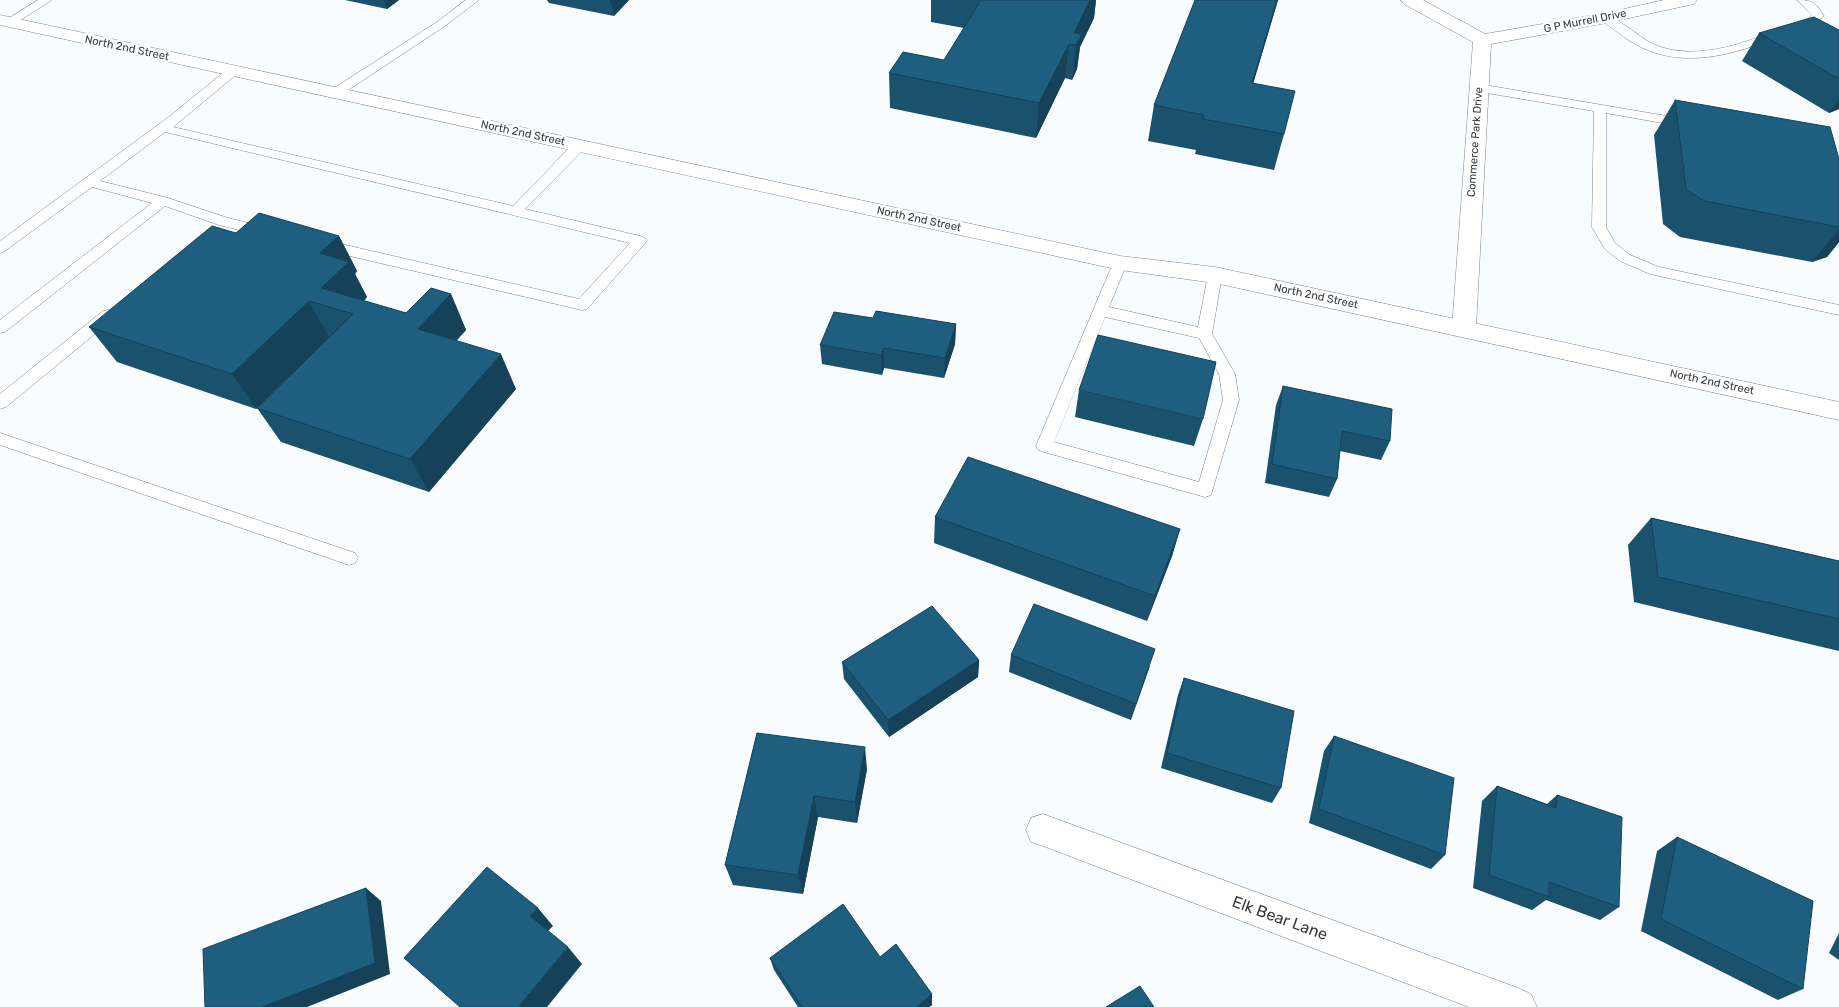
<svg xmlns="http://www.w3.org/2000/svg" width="1839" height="1007" viewBox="0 0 1839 1007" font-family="Rubik,sans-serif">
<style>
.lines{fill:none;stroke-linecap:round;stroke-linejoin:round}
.lane-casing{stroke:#7d858a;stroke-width:1}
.street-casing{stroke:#7d858a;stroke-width:1}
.primary-casing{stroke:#7d858a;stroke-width:1}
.lane{fill:#fff;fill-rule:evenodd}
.street{fill:#fff;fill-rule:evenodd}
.primary{fill:#fff;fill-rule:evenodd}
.wall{fill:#1a516d}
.shaded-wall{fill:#154259}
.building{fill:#1e5e7f;stroke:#154259}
.labels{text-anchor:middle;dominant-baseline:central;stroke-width:5;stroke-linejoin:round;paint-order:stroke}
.far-street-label{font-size:11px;fill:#363a3c;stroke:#fff}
.near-street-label{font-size:16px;fill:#363a3c;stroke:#fff}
</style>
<rect width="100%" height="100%" fill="#f8fcfe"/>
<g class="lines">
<defs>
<path id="lane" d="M38,0H52L14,24H6L4,22L6,20Z
M466,0H479L445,26L339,96H331L329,93L331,90L437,22Z
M1797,0C1813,0 1816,3 1824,16L1817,22C1754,46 1686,81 1624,37C1617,31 1606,25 1600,18L1602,16C1613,13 1639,37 1651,43C1658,46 1665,49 1673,50C1719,58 1767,33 1809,18L1812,15Z
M233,67L239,71L237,74L173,127L513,206L575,142L580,141L587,145L585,148L525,209L640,236L645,238L647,241L587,309L582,310L324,250L319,248L317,245L319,242L324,240L579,299L630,243L165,132L100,181L168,198L228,218L272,229L274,232L272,235L267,237L219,225L165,206L5,332L0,333V320L152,203L92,187L5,251L0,253V241L170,116L229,68Z
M1479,84L1690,120L1691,123L1690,126L1685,127L1606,113V227L1615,243L1630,255L1659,267L1839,305V315L1650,274L1620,261L1605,249L1592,227L1594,111L1475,91L1473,88Z
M1120,258L1125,260L1127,263L1109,307L1198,327L1208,275L1210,272H1220L1222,275L1212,334L1235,374L1239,400L1211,495L1205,497L1044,452L1038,450L1036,446L1113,263L1115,260ZM1105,317L1199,338L1219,374L1223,400L1199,482L1054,442Z
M108,310L113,311L116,315L113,319L6,407L0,409V394L103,311Z
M0,433L355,553L358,558L355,563L349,565L0,445Z"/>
<path id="street" d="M1401,0H1423L1485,34L1606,13L1664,0H1697L1694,4L1606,23L1491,44L1476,328L1473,334L1464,336L1455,334L1452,328L1473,42L1404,4Z
M1043,814L1518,988L1531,994L1537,1007H1469L1043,846L1031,842L1026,830L1031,818Z"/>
<path id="primary" d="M0,15L1120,256L1215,267L1839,402V420L1215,283L1120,270L0,25Z"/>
</defs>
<use href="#lane" class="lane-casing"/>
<use href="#street" class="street-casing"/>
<use href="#primary" class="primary-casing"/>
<use href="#lane" class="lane"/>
<use href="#street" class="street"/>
<use href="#primary" class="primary"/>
</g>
<path class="wall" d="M345,0H399L387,9Z
M547,0H629L614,16L549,3Z
M931,0H1096L1094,18L1080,47L1077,69L1072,80L1065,78L1036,138L890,108L889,73L944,60L964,28L931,22Z
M1195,0H1278L1253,83L1284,134L1274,170L1195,154L1196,150L1148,141L1154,105Z
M1839,30V109L1829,113L1742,61L1759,33Z
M1675,100L1839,159V242L1827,257L1812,262L1680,237L1663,224L1654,135Z
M236,233L339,236L357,271L355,274L367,297L364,301L406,313L451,294L466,330L456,341L516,389L429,492L281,442L257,408L330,337L256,409L117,362L89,327Z
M873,318L956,324L955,344L944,378L884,368L882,375L822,364L820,345Z
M1283,386L1390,441L1381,460L1340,451L1337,479L1329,497L1265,483L1276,405Z
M1079,390L1203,419L1194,446L1075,417Z
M935,517L1180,529L1172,556L1147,621L934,543Z
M1651,518L1839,561V651L1634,602L1628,545Z
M1011,655L1150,666L1131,720L1009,672Z
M979,660L978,677L889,737L844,679L842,662Z
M1184,678L1281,788L1272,803L1161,768L1178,695Z
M757,733L867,769L857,823L818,817L803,894L733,885L725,865Z
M1334,736L1445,855L1431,869L1309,823L1324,751Z
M1497,786L1547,804L1557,795L1619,907L1600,920L1546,900L1532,910L1473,888L1482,801Z
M1677,837L1803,989L1778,1000L1641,931L1657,851Z
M1839,933V960L1829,953Z
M880,957L932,994V1005L929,1007H798L774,970L770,958Z"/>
<path class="shaded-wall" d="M384,0H399L387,9Z
M610,0H629L614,16Z
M1090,0H1096L1094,18L1080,47L1077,69L1072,80L1076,45L1074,33Z
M1277,0H1278L1243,118L1252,83Z
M1069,44L1065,78L1036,138L1039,103Z
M1839,99V109L1829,113Z
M1839,229V242L1827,257L1812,262Z
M339,236L357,271L355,274L367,297L350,314L321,288L320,253Z
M451,294L466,330L435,364L418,329Z
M309,301L329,337L256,409L232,374Z
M956,324L955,344L944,378L945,358Z
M884,348V368L882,375L881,355Z
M501,354L516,389L429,492L410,459Z
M1180,529L1172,556L1147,621L1155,596Z
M979,660L978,677L889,737L888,720Z
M865,747L867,769L857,823L855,802Z
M814,796L818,817L803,894L798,875Z
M366,888L381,901L390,974L307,1007H262Z
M538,908L553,926L545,934L530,916Z
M568,947L582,964L547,1007H518Z
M932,994V1005L929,1007H917Z"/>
<path class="building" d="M981,0H1090L1074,33L1082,34L1076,45L1069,44L1039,103L889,73L903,52L944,60Z
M1195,0H1277L1252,83L1295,91L1284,134L1203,119L1204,115L1154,105Z
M1814,17L1839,30V79L1759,33Z
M1675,100L1830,127L1839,159V227L1704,201L1686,189Z
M259,213L339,236L320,253L349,262L321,288L406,313L431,288L451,294L418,329L501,354L410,459L257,408L353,314L309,301L232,374L89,327L212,226L236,233Z
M876,311L956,324L945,358L884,348L881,355L820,345L834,312L873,318Z
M1098,335L1216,362L1203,419L1079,390Z
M1283,386L1392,409L1390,441L1342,431L1337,479L1272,464Z
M968,457L1180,529L1155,596L935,517Z
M1651,518L1839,561V619L1658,577Z
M1034,604L1155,649L1136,704L1011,655Z
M932,606L979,660L888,720L842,662Z
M1184,678L1294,711L1281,788L1167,753Z
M757,733L865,747L855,802L814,796L798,875L725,865Z
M1334,736L1454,778L1445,855L1319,809Z
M1497,786L1556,808L1557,795L1622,817L1619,907L1549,882V897L1489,875Z
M1677,837L1813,901L1803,989L1661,919Z
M487,867L538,908L530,916L568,947L518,1007H460L404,958Z
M366,888L375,963L262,1007H205L203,949Z
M843,904L880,957L896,944L932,994L917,1007H802L770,958Z
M1140,986L1154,1007H1106Z"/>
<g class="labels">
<g class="far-street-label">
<text transform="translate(1585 21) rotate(-11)">G P Murrell Drive</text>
<text transform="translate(127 48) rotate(12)">North 2nd Street</text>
<text transform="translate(523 133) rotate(12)">North 2nd Street</text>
<text transform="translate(1475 142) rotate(-86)">Commerce Park Drive</text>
<text transform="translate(919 219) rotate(12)">North 2nd Street</text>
<text transform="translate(1316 296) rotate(12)">North 2nd Street</text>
<text transform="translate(1712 382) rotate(12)">North 2nd Street</text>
</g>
<g class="near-street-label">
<text transform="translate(1280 918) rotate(20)">Elk Bear Lane</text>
</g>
</g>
</svg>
